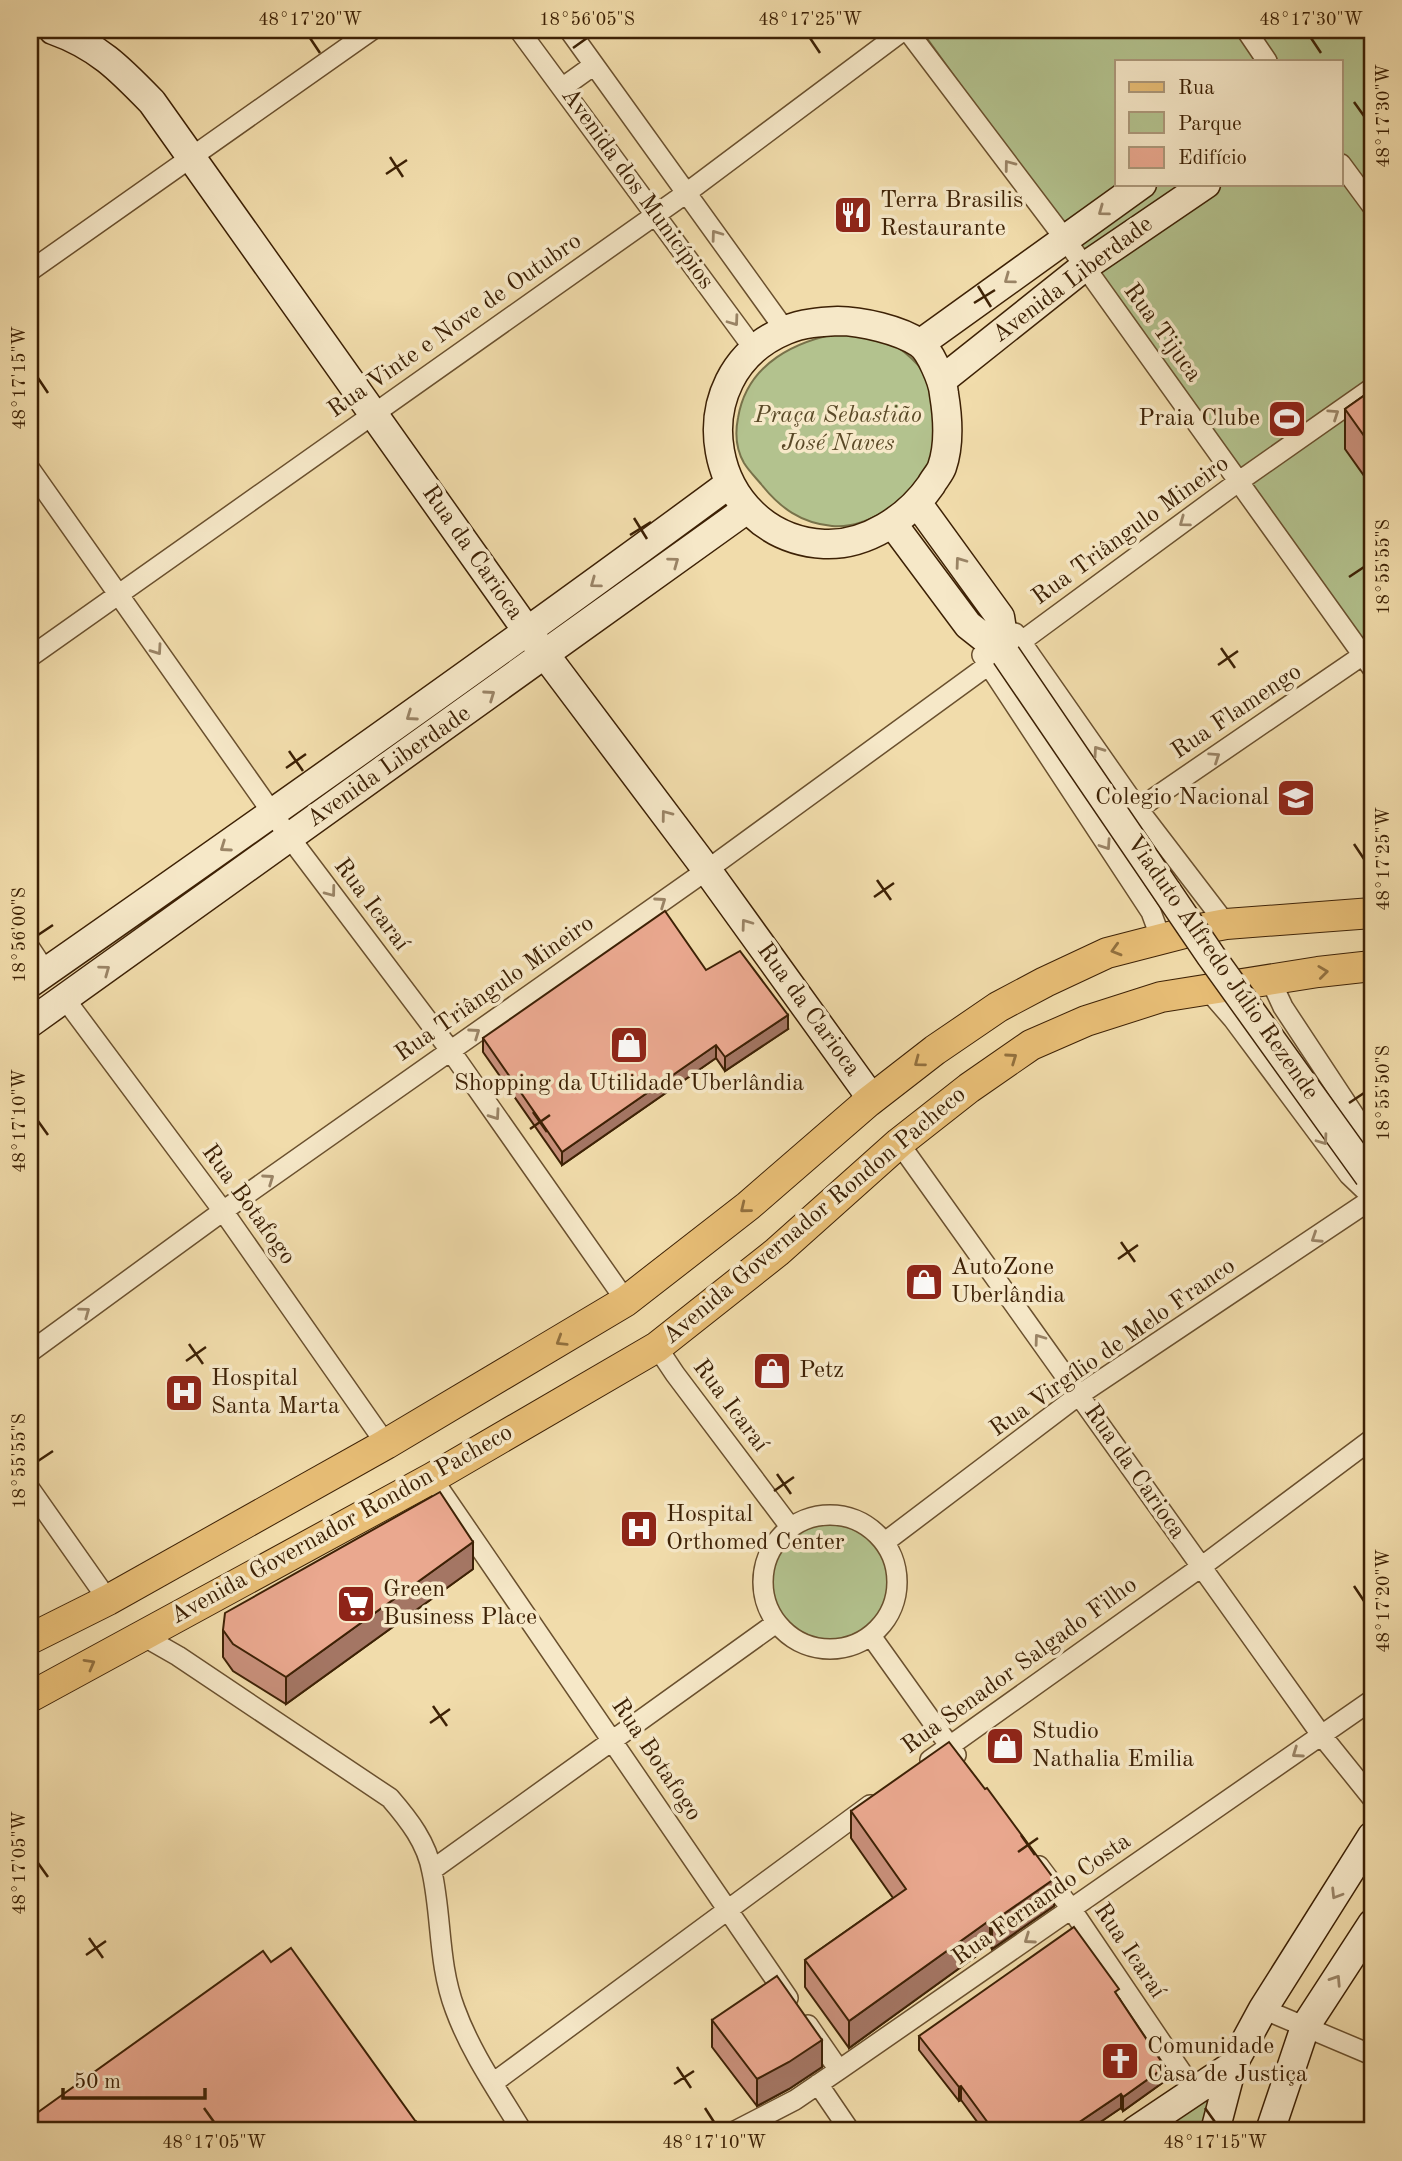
<svg xmlns="http://www.w3.org/2000/svg" width="1402" height="2161" viewBox="0 0 1402 2161" font-family="'Old Standard TT',serif">
<style>
.green{fill:#b3c28e;stroke:#78724a;stroke-width:2;fill-rule:evenodd}
.lines{fill:none;stroke-linecap:round;stroke-linejoin:round}
.street-casing{stroke:#6a502e;stroke-width:22}
.secondary-casing{stroke:#3d2105;stroke-width:31}
.primary-casing{stroke:#3d2105;stroke-width:32}
.street{stroke:#f6e8c8;stroke-width:19}
.secondary{stroke:#f6e8c8;stroke-width:28}
.primary{stroke:#e8be76;stroke-width:30}
.secondary-bridge-casing{stroke:#3d2105;stroke-width:31;stroke-linecap:butt}
.secondary-bridge{stroke:#f6e8c8;stroke-width:28}
.wall{fill:#c9907b;stroke:#3d2105;stroke-width:2}
.shaded-wall{fill:#a47664;stroke:#3d2105;stroke-width:2}
.building{fill:#eaa88f;stroke:#3d2105;stroke-width:2}
.oneway{stroke:#9a8466}
.oneway2{stroke:#92703e}
.ticks{fill:none;stroke:#3d2105;stroke-width:2.5}
.labels{text-anchor:middle;dominant-baseline:central;stroke-width:7;stroke-linejoin:round;paint-order:stroke}
.street-label{font-size:24px;fill:#3d2105;stroke:#f6e8c8}
.poi-label{font-size:24px;fill:#3d2105;stroke:#f6e8c8;text-anchor:start}
.park-label{font-size:24px;font-style:italic;fill:#5a4927;stroke:#f6e8c8}
.neatline{fill:none;stroke:#3d2105;stroke-width:2.5}
.ticks-label{font-size:18px;text-anchor:middle;fill:#3d2105}
</style>
<rect width="100%" height="100%" fill="#f1dcab"/>
<filter id="stains"><feTurbulence type="fractalNoise" baseFrequency=".00286" numOctaves="4"/><feColorMatrix values="0 0 0 0 .2 0 0 0 0 .09 0 0 0 0 .02 0 0 0 .5 -.17"/></filter>
<radialGradient id="worn" r=".72"><stop offset=".6" stop-color="#630" stop-opacity="0"/><stop offset="1" stop-color="#630" stop-opacity=".3"/></radialGradient>
<path class="green" d="M921,30H1372V655ZM1117,61H1341V184H1117Z
M846,332C856,333 869,332 878,336C895,343 917,360 926,376C934,389 938,429 937,444C935,456 918,487 909,495C903,501 894,505 887,510C870,520 852,528 832,526C801,523 780,508 761,484C756,478 749,471 744,463C736,449 735,433 738,418C747,363 796,340 846,332Z
M763 1582a67 67 0 1 1 134 0a67 67 0 1 1-134 0Z
M1225,2075L1212,2131H1141Z"/>
<g class="lines">
<defs>
<path id="street" d="M519,30L754,349
M569,30L785,330
M907,30L1065,239L1372,668
M1246,30L1267,61
M562,88L594,65
M1341,164L1372,206
M30,271L372,30
M30,469L290,838L450,1050L626,1301
M1015,633L1138,809L1226,924
M1022,641L1238,482L1372,388
M982,655L1151,912L1161,939
M30,657L685,194L904,30
M1138,809L1363,655
M30,948L46,972
M1270,979L1283,1007L1372,1142
M1207,989L1233,1019L1349,1175L1372,1197
M65,999L223,1211L386,1444
M899,1143L1322,1736L1372,1798
M657,1347L675,1374L791,1528
M30,1352L223,1211L707,870L987,666
M432,1478L788,1998
M30,1489L108,1600
M763 1582a67 67 0 1 1 134 0a67 67 0 1 1-134 0Z
M885,1542L1079,1395L1372,1199
M143,1636L178,1656L390,1798C409,1820 427,1843 432,1872C442,1918 438,1964 455,2009C471,2053 498,2091 522,2131
M871,1636L956,1755
M930,1760L1201,1567L1372,1439
M1039,1866L1072,1910L1195,2092
M432,1870L776,1623
M1263,2009L1372,2055
M808,2025L839,2070
M493,2083L870,1805
M818,2084L850,2131
M735,2131L795,2100L839,2070L1372,1700"/>
<path id="secondary" d="M53,30C98,46 120,69 152,102L528,632L707,870L872,1099
M838,321C861,321 900,330 919,343C930,350 943,381 944,394C948,418 950,444 942,467C940,473 934,479 931,485C908,518 866,546 824,544C706,537 677,375 786,330C803,323 820,322 838,321Z
M921,343L1142,184
M942,380L1084,267L1206,184
M918,504L1000,617L1006,655
M892,523L968,625L1006,655
M30,983C265,819 499,654 729,484
M30,1023L747,509
M1135,2131L1232,2066
M1215,2131L1232,2066L1263,2009L1372,1836
M1270,2131L1305,2027L1372,1924"/>
<path id="primary" d="M30,1639L108,1600L386,1444L626,1301L748,1206L868,1102L935,1050L998,1007L1045,982L1107,953L1200,929L1226,924L1372,913
M30,1697L432,1478L657,1347L777,1252L899,1143L969,1088L1031,1045L1086,1021L1161,997L1318,972L1372,966"/>
</defs>
<use href="#street" class="street-casing"/>
<use href="#secondary" class="secondary-casing"/>
<use href="#primary" class="primary-casing"/>
<use href="#street" class="street"/>
<use href="#secondary" class="secondary"/>
<use href="#primary" class="primary"/>
<defs>
<path id="secondary-bridge" d="M1006,655L1211,956L1369,1176"/>
</defs>
<use href="#secondary-bridge" class="secondary-bridge-casing"/>
<use href="#secondary-bridge" class="secondary-bridge"/>
</g>
<path class="wall" d="M1372,390V487L1345,449V409Z
M706,970L788,1029L725,1071L716,1058L562,1165L483,1052V1038Z
M473,1569L286,1704L233,1671L223,1657V1630Z
M851,1811L1054,1906L992,1949L990,1946L849,2048L805,1987V1960L893,1898L851,1838Z
M1119,1998L1165,2081L1123,2111L1121,2108L1087,2131H984L961,2100L959,2101L919,2050V2036Z
M712,2020L822,2067L789,2089L757,2106L712,2047Z"/>
<path class="shaded-wall" d="M788,1015V1029L725,1071V1057Z
M716,1045V1058L562,1165V1152Z
M473,1542V1569L286,1704V1677Z
M1054,1879V1906L992,1949V1922Z
M990,1920V1946L849,2048V2021Z
M822,2040V2067L789,2089L757,2106V2079Z
M1165,2067V2081L1123,2111V2097Z
M961,2086V2100L959,2101V2087Z
M1121,2094V2108L1087,2131H1066Z
M416,2122V2131H403Z"/>
<path class="building" d="M1372,390V447L1345,409Z
M665,911L706,970L740,951L788,1015L725,1057L716,1045L562,1152L483,1038Z
M440,1492L473,1542L286,1677L233,1644L223,1630L225,1613Z
M949,1742L985,1789L987,1788L1054,1879L992,1922L990,1920L849,2021L805,1960L906,1889L851,1811Z
M1074,1927L1119,1989L1115,1992L1165,2067L1123,2097L1121,2094L1066,2131H994L961,2086L959,2087L919,2036Z
M291,1948L416,2122L403,2131H30V2118L263,1951L271,1962Z
M777,1976L822,2040L789,2062L757,2079L712,2020Z
M734,2127L736,2131H728Z"/>
<defs><path id="oneway-chevron" d="M-2-3.5L2.5 0L-2 3.5" fill="none" stroke-width="1.6" stroke-linecap="round" stroke-linejoin="round" transform="scale(1.75)"/></defs>
<g class="oneway">
<use href="#oneway-chevron" transform="translate(1009 165) rotate(-127)"/>
<use href="#oneway-chevron" transform="translate(1103 211) rotate(144)"/>
<use href="#oneway-chevron" transform="translate(716 235) rotate(-126)"/>
<use href="#oneway-chevron" transform="translate(1009 279) rotate(144)"/>
<use href="#oneway-chevron" transform="translate(734 321) rotate(54)"/>
<use href="#oneway-chevron" transform="translate(1334 414) rotate(-34)"/>
<use href="#oneway-chevron" transform="translate(1184 522) rotate(144)"/>
<use href="#oneway-chevron" transform="translate(674 562) rotate(-36)"/>
<use href="#oneway-chevron" transform="translate(960 562) rotate(-126)"/>
<use href="#oneway-chevron" transform="translate(595 583) rotate(144)"/>
<use href="#oneway-chevron" transform="translate(157 650) rotate(55)"/>
<use href="#oneway-chevron" transform="translate(490 695) rotate(-35)"/>
<use href="#oneway-chevron" transform="translate(411 716) rotate(145)"/>
<use href="#oneway-chevron" transform="translate(1098 751) rotate(-125)"/>
<use href="#oneway-chevron" transform="translate(1215 757) rotate(-34)"/>
<use href="#oneway-chevron" transform="translate(666 815) rotate(-127)"/>
<use href="#oneway-chevron" transform="translate(1106 845) rotate(56)"/>
<use href="#oneway-chevron" transform="translate(225 847) rotate(145)"/>
<use href="#oneway-chevron" transform="translate(331 892) rotate(53)"/>
<use href="#oneway-chevron" transform="translate(661 902) rotate(-35)"/>
<use href="#oneway-chevron" transform="translate(746 924) rotate(-126)"/>
<use href="#oneway-chevron" transform="translate(105 970) rotate(-36)"/>
<use href="#oneway-chevron" transform="translate(475 1033) rotate(-35)"/>
<use href="#oneway-chevron" transform="translate(495 1115) rotate(55)"/>
<use href="#oneway-chevron" transform="translate(1323 1140) rotate(54)"/>
<use href="#oneway-chevron" transform="translate(269 1179) rotate(-35)"/>
<use href="#oneway-chevron" transform="translate(1316 1238) rotate(147)"/>
<use href="#oneway-chevron" transform="translate(85 1312) rotate(-36)"/>
<use href="#oneway-chevron" transform="translate(1039 1339) rotate(-126)"/>
<use href="#oneway-chevron" transform="translate(1297 1753) rotate(145)"/>
<use href="#oneway-chevron" transform="translate(1336 1894) rotate(122)"/>
<use href="#oneway-chevron" transform="translate(1029 1939) rotate(145)"/>
<use href="#oneway-chevron" transform="translate(1336 1980) rotate(-57)"/>
</g>
<g class="oneway2">
<use href="#oneway-chevron" transform="translate(1116 950) rotate(164)"/>
<use href="#oneway-chevron" transform="translate(1323 972) rotate(-7)"/>
<use href="#oneway-chevron" transform="translate(1012 1058) rotate(-35)"/>
<use href="#oneway-chevron" transform="translate(919 1062) rotate(143)"/>
<use href="#oneway-chevron" transform="translate(745 1208) rotate(141)"/>
<use href="#oneway-chevron" transform="translate(561 1341) rotate(148)"/>
<use href="#oneway-chevron" transform="translate(90 1664) rotate(-29)"/>
</g>
<path class="ticks" d="M310,38L320,53M810,38L820,53M1311,38L1321,53M573,48L587,38M1354,102L1364,116M390,157L403,177M386,174L407,160M978,286L991,307M974,303L995,290M38,378L48,393M634,518L647,539M630,535L651,522M1349,577L1364,567M1221,648L1235,668M1218,665L1238,651M289,751L303,771M286,768L306,754M1354,844L1364,859M877,880L891,900M874,897L894,883M38,935L53,925M1349,1103L1364,1093M533,1112L547,1132M38,1121L48,1135M530,1129L550,1115M1121,1242L1135,1262M1118,1259L1138,1245M189,1344L203,1364M186,1361L206,1347M38,1461L53,1451M777,1474L791,1494M774,1491L794,1477M1354,1586L1364,1601M433,1706L447,1726M430,1723L450,1709M1021,1835L1035,1855M1018,1852L1038,1838M38,1863L48,1877M89,1938L103,1958M86,1955L106,1941M677,2067L691,2088M674,2084L694,2071M204,2108L214,2122M705,2108L714,2122M1205,2108L1215,2122"/>
<defs>
<symbol id="restaurant-square" viewBox="-11 -11 22 22"><rect x="-9" y="-9" width="18" height="18" rx="4" fill="#8f2418" stroke="#f6e8c8"/><path d="M-5-6h1v4h1v-4h1v4h1v-4h1v5L-1.5 .5V6h-2V.5L-5-1ZM5-6V6H3V1.5H1.5Q1.5-4 5-6Z" fill="#fff"/></symbol>
<symbol id="stadium-square" viewBox="-11 -11 22 22"><rect x="-9" y="-9" width="18" height="18" rx="4" fill="#8f2418" stroke="#f6e8c8"/><path d="M0-5a6.5 5 0 1 0 0 10a6.5 5 0 1 0 0-10ZM-3.5-1.8h7v3.6h-7Z" fill="#fff"/></symbol>
<symbol id="school-square" viewBox="-11 -11 22 22"><rect x="-9" y="-9" width="18" height="18" rx="4" fill="#8f2418" stroke="#f6e8c8"/><path d="M0-5L7-2L0 1L-7-2ZM-4 1L0 2.5L4 1V4Q0 6-4 4Z" fill="#fff"/></symbol>
<symbol id="shop-square" viewBox="-11 -11 22 22"><rect x="-9" y="-9" width="18" height="18" rx="4" fill="#8f2418" stroke="#f6e8c8"/><path d="M-5-2.5h2.3a2.7 3.5 0 0 1 5.4 0H5L5.5 6h-11ZM-1.5-2.5h3a1.5 2.3 0 0 0-3 0Z" fill="#fff"/></symbol>
<symbol id="hospital-square" viewBox="-11 -11 22 22"><rect x="-9" y="-9" width="18" height="18" rx="4" fill="#8f2418" stroke="#f6e8c8"/><path d="M-5-5h3v3.5h4V-5h3V5h-3V1.5h-4V5h-3Z" fill="#fff"/></symbol>
<symbol id="supermarket-square" viewBox="-11 -11 22 22"><rect x="-9" y="-9" width="18" height="18" rx="4" fill="#8f2418" stroke="#f6e8c8"/><path d="M-6-5.5h2.5l.6 2H6L4.5 2H-2.5L-4.4-4H-6ZM-1.5 3.2a1.3 1.3 0 1 0 .1 0ZM3 3.2a1.3 1.3 0 1 0 .1 0Z" fill="#fff"/></symbol>
<symbol id="church-square" viewBox="-11 -11 22 22"><rect x="-9" y="-9" width="18" height="18" rx="4" fill="#8f2418" stroke="#f6e8c8"/><path d="M-1.2-6h2.4v3.5h3.3v2.4h-3.3V6h-2.4V-.1h-3.3v-2.4h3.3Z" fill="#fff"/></symbol>
</defs>
<g fill-rule="evenodd">
<use href="#restaurant-square" x="831" y="193" width="44" height="44"/>
<use href="#stadium-square" x="1265" y="397" width="44" height="44"/>
<use href="#school-square" x="1274" y="776" width="44" height="44"/>
<use href="#shop-square" x="607" y="1023" width="44" height="44"/>
<use href="#shop-square" x="902" y="1260" width="44" height="44"/>
<use href="#shop-square" x="750" y="1349" width="44" height="44"/>
<use href="#hospital-square" x="162" y="1371" width="44" height="44"/>
<use href="#hospital-square" x="617" y="1507" width="44" height="44"/>
<use href="#supermarket-square" x="334" y="1582" width="44" height="44"/>
<use href="#shop-square" x="983" y="1724" width="44" height="44"/>
<use href="#church-square" x="1098" y="2039" width="44" height="44"/>
</g>
<g class="labels">
<g class="street-label">
<text transform="translate(637 189) rotate(54)">Avenida dos Municípios</text>
<text transform="translate(1073 280) rotate(-37)">Avenida Liberdade</text>
<text transform="translate(455 326) rotate(-35)">Rua Vinte e Nove de Outubro</text>
<text transform="translate(1162 333) rotate(54)">Rua Tijuca</text>
<text transform="translate(1131 531) rotate(-36)">Rua Triângulo Mineiro</text>
<text transform="translate(472 553) rotate(55)">Rua da Carioca</text>
<text transform="translate(1237 712) rotate(-34)">Rua Flamengo</text>
<text transform="translate(389 767) rotate(-35)">Avenida Liberdade</text>
<text transform="translate(371 905) rotate(53)">Rua Icaraí</text>
<text transform="translate(1222 968) rotate(55)">Viaduto Alfredo Júlio Rezende</text>
<text transform="translate(495 989) rotate(-35)">Rua Triângulo Mineiro</text>
<text transform="translate(808 1010) rotate(54)">Rua da Carioca</text>
<text transform="translate(248 1205) rotate(54)">Rua Botafogo</text>
<text transform="translate(815 1216) rotate(-40)">Avenida Governador Rondon Pacheco</text>
<text transform="translate(1113 1348) rotate(-35)">Rua Virgílio de Melo Franco</text>
<text transform="translate(730 1406) rotate(53)">Rua Icaraí</text>
<text transform="translate(1134 1472) rotate(55)">Rua da Carioca</text>
<text transform="translate(342 1525) rotate(-29)">Avenida Governador Rondon Pacheco</text>
<text transform="translate(1020 1666) rotate(-36)">Rua Senador Salgado Filho</text>
<text transform="translate(656 1760) rotate(56)">Rua Botafogo</text>
<text transform="translate(1042 1900) rotate(-35)">Rua Fernando Costa</text>
<text transform="translate(1129 1951) rotate(56)">Rua Icaraí</text>
</g>
<g class="poi-label">
<text x="880" y="201">Terra Brasilis<tspan x="880" dy="28">Restaurante</tspan></text>
<text x="1260" y="419" text-anchor="end">Praia Clube</text>
<text x="1269" y="798" text-anchor="end">Colegio Nacional</text>
<text x="629" y="1084" text-anchor="middle">Shopping da Utilidade Uberlândia</text>
<text x="951" y="1268">AutoZone<tspan x="951" dy="28">Uberlândia</tspan></text>
<text x="799" y="1371">Petz</text>
<text x="211" y="1379">Hospital<tspan x="211" dy="28">Santa Marta</tspan></text>
<text x="666" y="1515">Hospital<tspan x="666" dy="28">Orthomed Center</tspan></text>
<text x="383" y="1590">Green<tspan x="383" dy="28">Business Place</tspan></text>
<text x="1032" y="1732">Studio<tspan x="1032" dy="28">Nathalia Emilia</tspan></text>
<text x="1147" y="2047">Comunidade<tspan x="1147" dy="28">Casa de Justiça</tspan></text>
</g>
<g class="park-label">
<text x="838" y="416">Praça Sebastião<tspan x="838" dy="28">José Naves</tspan></text>
</g>
</g>
<rect width="1402" height="2161" fill="none" stroke="#f1dcab" stroke-width="77"/>
<rect x="1115" y="60" width="228" height="126" fill="#f6e8c8" stroke="#ac987a" stroke-width="2"/>
<rect x="1129" y="82" width="35" height="10" fill="#e8be76" stroke="#ac987a" stroke-width="2"/>
<text x="1178" y="94" font-size="21" fill="#3d2105">Rua</text>
<rect x="1129" y="112" width="35" height="21" fill="#b3c28e" stroke="#ac987a" stroke-width="2"/>
<text x="1178" y="130" font-size="21" fill="#3d2105">Parque</text>
<rect x="1129" y="147" width="35" height="21" fill="#eaa88f" stroke="#ac987a" stroke-width="2"/>
<text x="1178" y="164" font-size="21" fill="#3d2105">Edifício</text>
<path d="M63 2088v10h142v-10" fill="none" stroke="#3d2105" stroke-width="3.5"/>
<text x="74" y="2088" font-size="21" fill="#3d2105" stroke="#f6e8c8" stroke-width="5" paint-order="stroke">50 m</text>
<rect x="38" y="38" width="1326" height="2084" class="neatline"/>
<g class="ticks-label">
<text x="310" y="25">48°17'20"W</text>
<text x="587" y="25">18°56'05"S</text>
<text x="810" y="25">48°17'25"W</text>
<text x="1311" y="25">48°17'30"W</text>
<text transform="translate(1383 116) rotate(-90)" y="6">48°17'30"W</text>
<text transform="translate(19 378) rotate(-90)" y="6">48°17'15"W</text>
<text transform="translate(1383 567) rotate(-90)" y="6">18°55'55"S</text>
<text transform="translate(1383 859) rotate(-90)" y="6">48°17'25"W</text>
<text transform="translate(19 935) rotate(-90)" y="6">18°56'00"S</text>
<text transform="translate(1383 1093) rotate(-90)" y="6">18°55'50"S</text>
<text transform="translate(19 1121) rotate(-90)" y="6">48°17'10"W</text>
<text transform="translate(19 1461) rotate(-90)" y="6">18°55'55"S</text>
<text transform="translate(1383 1601) rotate(-90)" y="6">48°17'20"W</text>
<text transform="translate(19 1863) rotate(-90)" y="6">48°17'05"W</text>
<text x="214" y="2148">48°17'05"W</text>
<text x="714" y="2148">48°17'10"W</text>
<text x="1215" y="2148">48°17'15"W</text>
</g>
<rect width="100%" height="100%" filter="url(#stains)"/>
<rect width="100%" height="100%" fill="url(#worn)"/>
</svg>
